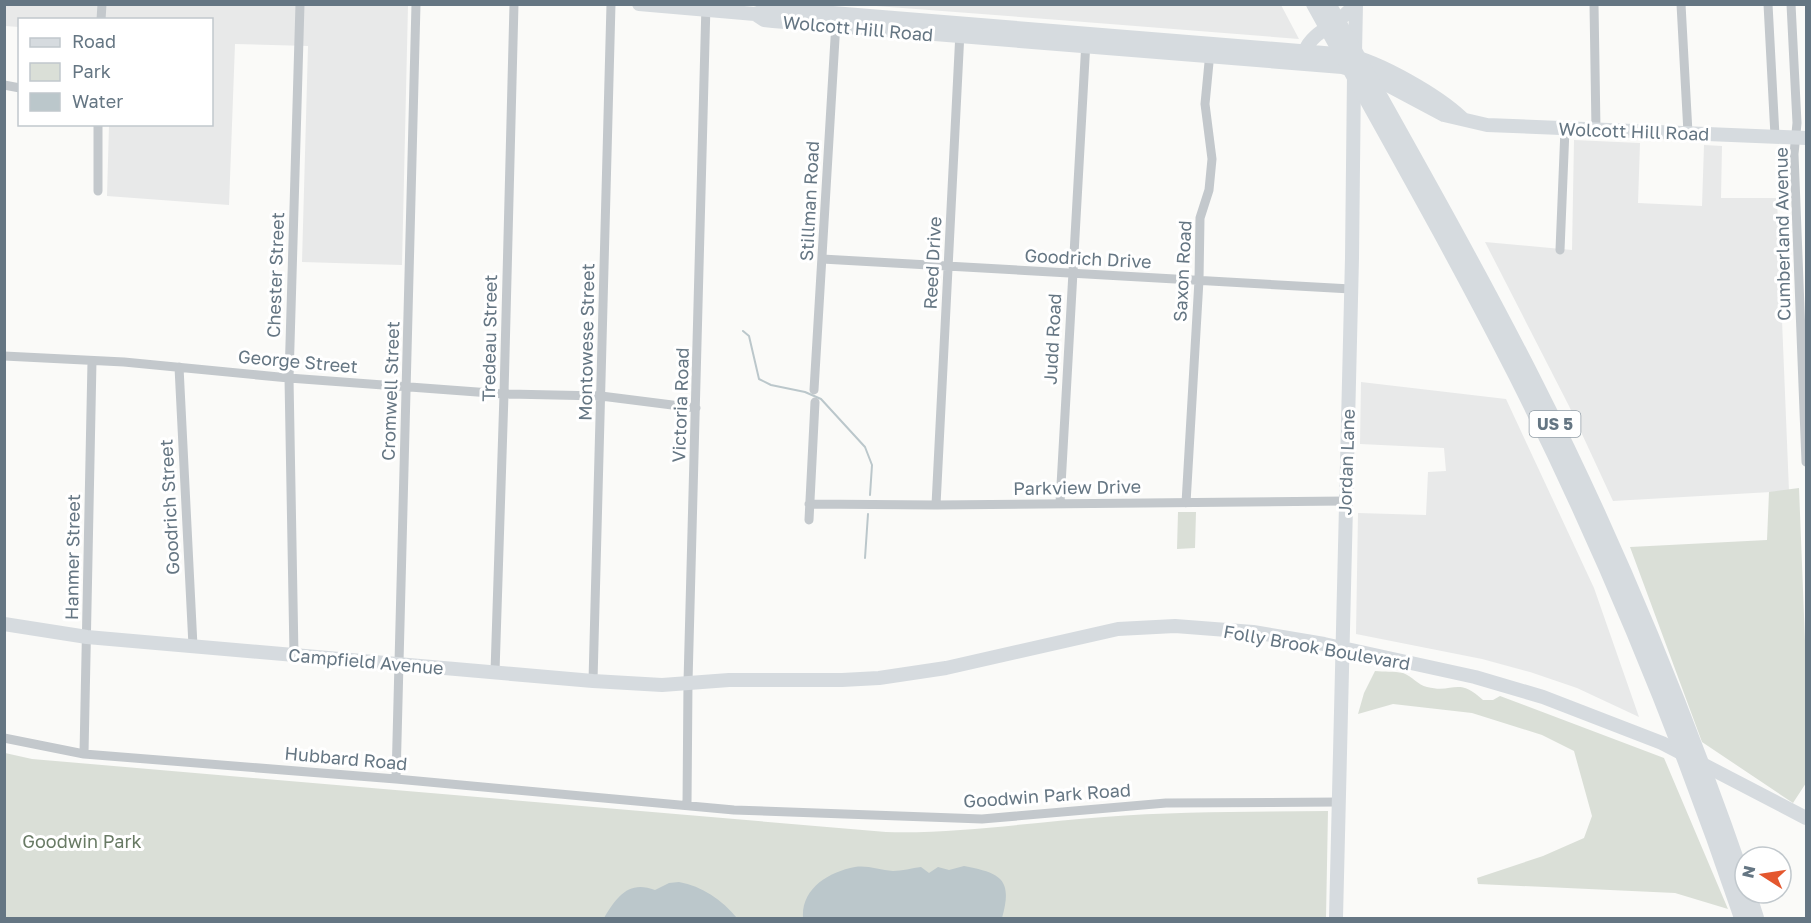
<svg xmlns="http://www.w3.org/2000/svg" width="1811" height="923" viewBox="0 0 1811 923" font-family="'Golos Text',sans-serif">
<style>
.built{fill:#e8e9e9}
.green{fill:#dadfd7}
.water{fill:#bbc7cb}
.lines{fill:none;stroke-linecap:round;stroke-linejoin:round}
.stream{stroke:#bbc7cb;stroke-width:2}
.street{stroke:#c3c8cc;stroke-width:9}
.secondary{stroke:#d6dbdf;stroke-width:14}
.highway{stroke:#d6dbdf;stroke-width:16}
.labels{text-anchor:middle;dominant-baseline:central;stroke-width:6;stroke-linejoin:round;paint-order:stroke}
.shield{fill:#fff;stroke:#939fa8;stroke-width:1.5}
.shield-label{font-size:16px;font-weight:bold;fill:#657683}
.street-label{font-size:18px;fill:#657683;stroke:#fff}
.park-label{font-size:18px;fill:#687a64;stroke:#fff}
</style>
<rect width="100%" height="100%" fill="#fafaf8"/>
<path class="built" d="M4,5H408L402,265L302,262L308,46L235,44L229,205L107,196L109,125L212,124V20H20L19,27L5,26Z
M863,5H1281L1299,39L1059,20Z
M1574,140L1640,143L1638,203L1702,206L1704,145L1722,146L1721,198H1777L1789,491L1613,501L1569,406L1485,242L1572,250Z
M1361,382L1506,399L1594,588L1639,717L1577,688L1530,672L1482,659L1356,634L1358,513L1426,515L1428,472L1446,471L1444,448L1360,444Z"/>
<path class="green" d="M1799,488L1806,666V783L1793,803L1702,742L1630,547L1767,540L1769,492Z
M1178,512H1196L1195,548L1177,549Z
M1375,671C1384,672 1394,671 1403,673C1412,676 1418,685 1427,687C1454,694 1457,676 1483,700H1493L1500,696L1664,758L1728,909L1675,893L1478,884L1477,878L1543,856L1584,838L1592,816L1574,751L1542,735L1472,713L1393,704L1358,714L1364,693Z
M5,753L32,759L886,832C959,834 1031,822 1104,817C1179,811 1253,812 1328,811L1326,918H5Z"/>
<path class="water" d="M964,866C1001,873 1013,879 1002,918H803C801,889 828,872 855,867C867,865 880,870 893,871C902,871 912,868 921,867L929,873L938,867L949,870Z
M679,882C702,886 722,900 737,918H604C617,897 628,880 655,890L669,883Z"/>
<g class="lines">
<path class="stream" d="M743,331L749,336L759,379L771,385L805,392L821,399L865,447L872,465L870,495
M865,558L868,514"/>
<path class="street" d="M1594,4L1596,130
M1681,4L1688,133
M1768,4L1775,136
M1791,4L1797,123L1794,154L1806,462
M101,20L102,4
M4,85L20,88
M98,124V191
M1560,250L1565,129
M822,259L1351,289
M4,356L124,362L289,378L504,394L601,396L696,408
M179,367L193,646
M814,390L836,22
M1060,503L1086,41
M1186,503L1199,280L1200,218L1209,190L1212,159L1205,104L1210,52
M809,504L936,505L1345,501
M936,505L960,32
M809,520L815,402
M294,655L289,378L300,4
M495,672L504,394L514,4
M593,681L611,4
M4,738L84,754L396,779L734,810L982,819L1166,803L1339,802
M84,754L92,361
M396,779L416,4
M687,805L688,682L706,4"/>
<path class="secondary" d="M639,4L755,14
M755,14L764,20L773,21L1342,67L1367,74L1444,115L1487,125L1806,138
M755,14L771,8L1348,55C1380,62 1438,95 1462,118
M1305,51C1313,29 1342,25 1354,4
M1355,53L1356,4
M4,624L87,637L593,681L662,685L729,680H842L879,678L946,668L1118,629L1175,626L1253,632L1324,644L1475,677L1543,697L1662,743L1806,818
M1336,918L1352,258L1354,75"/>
<path class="highway" d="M1314,4C1382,127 1452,249 1516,375C1604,550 1679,732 1742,918
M1328,4C1398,130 1470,255 1535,383C1617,545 1686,714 1745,885
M1748,893L1756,918"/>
</g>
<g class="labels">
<rect class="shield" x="1529.5" y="411" width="51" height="26" rx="4.5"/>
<g class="shield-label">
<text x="1555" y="424">US 5</text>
</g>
<g class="street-label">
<text transform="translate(858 28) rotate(5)">Wolcott Hill Road</text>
<text transform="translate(1634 131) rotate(2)">Wolcott Hill Road</text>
<text transform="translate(809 201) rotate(-87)">Stillman Road</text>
<text transform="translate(1782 234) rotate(-91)">Cumberland Avenue</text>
<text transform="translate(1088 258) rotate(3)">Goodrich Drive</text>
<text transform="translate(932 263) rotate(-87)">Reed Drive</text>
<text transform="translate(1182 271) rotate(-87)">Saxon Road</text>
<text transform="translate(275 275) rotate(-88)">Chester Street</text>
<text transform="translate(489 338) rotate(-89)">Tredeau Street</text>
<text transform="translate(1052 339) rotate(-87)">Judd Road</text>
<text transform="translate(586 342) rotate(-89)">Montowese Street</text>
<text transform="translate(298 361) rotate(5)">George Street</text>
<text transform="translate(390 391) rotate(-88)">Cromwell Street</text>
<text transform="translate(680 405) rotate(-88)">Victoria Road</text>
<text transform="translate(1346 462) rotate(-88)">Jordan Lane</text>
<text transform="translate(1077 487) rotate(-1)">Parkview Drive</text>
<text transform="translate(169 507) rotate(-93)">Goodrich Street</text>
<text transform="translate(72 557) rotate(-89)">Hanmer Street</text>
<text transform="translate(1317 647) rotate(10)">Folly Brook Boulevard</text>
<text transform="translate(366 661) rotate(5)">Campfield Avenue</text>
<text transform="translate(346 758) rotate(5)">Hubbard Road</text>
<text transform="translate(1047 795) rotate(-4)">Goodwin Park Road</text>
</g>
<g class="park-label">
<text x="82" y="841">Goodwin Park</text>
</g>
</g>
<rect width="1811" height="923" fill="none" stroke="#657683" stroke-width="12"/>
<rect x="18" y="18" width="195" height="108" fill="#ffffff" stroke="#c1c8cd" stroke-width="1.5"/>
<rect x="30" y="38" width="30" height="9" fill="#d6dbdf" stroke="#c1c8cd" stroke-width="1.5"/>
<text x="72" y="48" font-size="18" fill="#657683">Road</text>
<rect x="30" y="63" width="30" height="18" fill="#dadfd7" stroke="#c1c8cd" stroke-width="1.5"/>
<text x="72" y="78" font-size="18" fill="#657683">Park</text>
<rect x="30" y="93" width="30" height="18" fill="#bbc7cb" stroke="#c1c8cd" stroke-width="1.5"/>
<text x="72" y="108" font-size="18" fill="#657683">Water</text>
<g transform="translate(1763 875) rotate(282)"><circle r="28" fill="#ffffff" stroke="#c1c8cd" stroke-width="1.5"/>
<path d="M0-4.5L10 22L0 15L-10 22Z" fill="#e4572e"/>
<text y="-9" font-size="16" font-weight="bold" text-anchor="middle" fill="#657683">N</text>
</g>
</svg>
